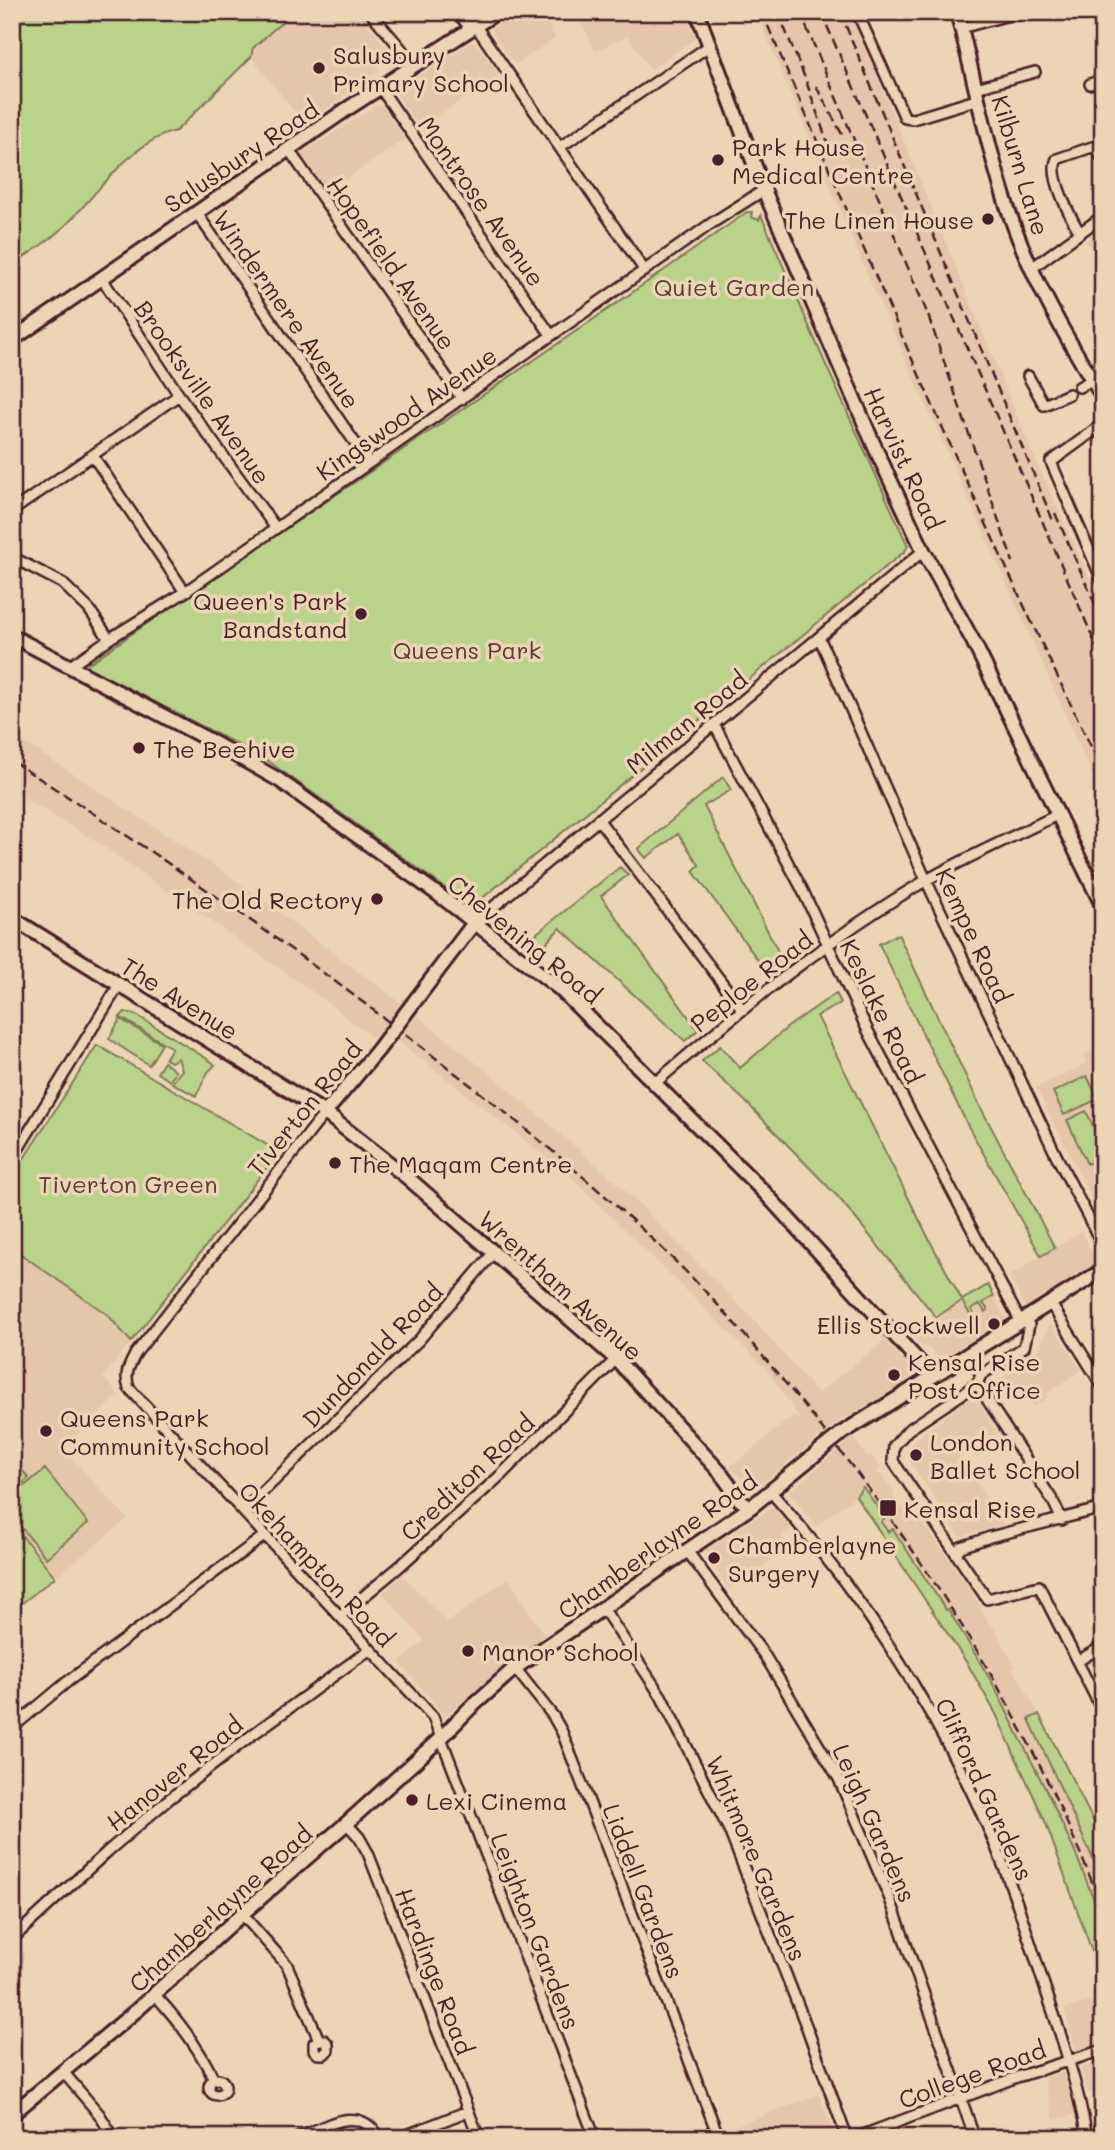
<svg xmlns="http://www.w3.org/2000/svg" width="1115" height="2150" viewBox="0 0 1115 2150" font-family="Mali,sans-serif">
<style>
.built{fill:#e6c6aa}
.green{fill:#bad38a;stroke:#82795a;stroke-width:2}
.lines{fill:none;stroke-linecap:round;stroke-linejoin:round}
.street-casing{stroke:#4a1f2b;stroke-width:14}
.secondary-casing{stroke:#4a1f2b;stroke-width:18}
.street{stroke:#ebd5b4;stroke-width:9}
.secondary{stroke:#ebd5b4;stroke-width:12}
.rail{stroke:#4a1f2b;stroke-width:2.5;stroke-dasharray:10 5;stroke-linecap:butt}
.secondary-bridge-casing{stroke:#4a1f2b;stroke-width:18;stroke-linecap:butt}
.secondary-bridge{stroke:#ebd5b4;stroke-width:12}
.poi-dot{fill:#4a1f2b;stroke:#ebd5b4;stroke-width:2.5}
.labels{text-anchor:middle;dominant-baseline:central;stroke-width:7;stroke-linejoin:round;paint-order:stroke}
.poi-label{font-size:24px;fill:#4a1f2b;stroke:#ebd5b4;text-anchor:start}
.street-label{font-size:24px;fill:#4a1f2b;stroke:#ebd5b4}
.park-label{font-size:24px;fill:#5b3a39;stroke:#ebd5b4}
</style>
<rect width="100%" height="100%" fill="#ebd5b4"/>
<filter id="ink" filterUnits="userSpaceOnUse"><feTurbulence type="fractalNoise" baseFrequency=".0143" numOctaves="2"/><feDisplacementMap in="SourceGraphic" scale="14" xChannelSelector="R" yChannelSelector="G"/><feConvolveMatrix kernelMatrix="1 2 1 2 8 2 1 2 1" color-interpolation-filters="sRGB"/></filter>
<g filter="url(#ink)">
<path class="built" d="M293,12H358L391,53L376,65L379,70L307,123L296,111L295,112L251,57L253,48Z
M520,12H542L555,38L515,65L492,32V28Z
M577,12H685L696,38L651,70L628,36L595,51Z
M756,12H851L1031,450L1103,606V798L871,283Z
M471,42L475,43L485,54L499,75L420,128L397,95L398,90Z
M377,105L383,106L405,139L327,192L301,154Z
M1103,229V262L1086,241Z
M12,296L27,318L12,328Z
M12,734L237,881L417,1015L495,1078L606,1173L639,1204L754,1320L818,1393L885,1340L915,1374L903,1381L904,1384L841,1420L755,1489L752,1488L730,1467L794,1415L803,1424L768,1371L570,1176L397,1040L372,1037L320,997L100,844L12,791Z
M1103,1046V1221L1036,1088L1087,1063L1084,1055Z
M1082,1231L1097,1263L1025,1307L1009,1276Z
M12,1248L108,1315L131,1342L103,1377L119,1395L62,1448L128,1519L12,1611Z
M988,1285L1006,1319L943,1358L937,1357L929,1348L923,1347L910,1333Z
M1051,1323L1081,1370L1046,1394L1048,1397L1034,1406L1025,1392L1020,1395L1014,1386L997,1397L990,1386L1025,1361L1037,1350Z
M972,1397L976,1398L998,1434L960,1458L1004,1525L960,1537L910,1462L909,1454L913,1441Z
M853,1437L866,1456L871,1455L881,1468L877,1471L895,1492L892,1494L907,1516L913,1512L934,1538L969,1587L991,1627H994L1015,1667L1013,1669L1039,1714L1103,1840V1982L1045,1821L996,1714L967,1663L856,1496L816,1526L789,1492Z
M776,1505L794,1526L782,1535L791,1547L729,1589L704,1551Z
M403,1575L447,1623L508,1578L544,1635L445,1716L399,1662L424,1641L383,1593Z
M1103,1998V2042L1076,2050L1064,2009Z
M1103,2060V2104L1099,2090L1088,2093L1081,2068Z
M1060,2073H1064L1075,2115L1054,2120L1044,2079Z
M819,2094L834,2133L832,2138H731L728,2129Z"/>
<path class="green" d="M12,12H293L253,48L251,57L176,131C134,140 98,192 69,222C56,235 29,255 12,264Z
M747,212H752L751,217L759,220L761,215L825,363L908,546L905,551L474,905H469L264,758L85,666C305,514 529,367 747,212Z
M723,777L731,790L704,806L784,963L769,975L693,871L699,865L678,834L646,858L638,849Z
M620,867L628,875L601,896L698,1030L685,1041L560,928L534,956L522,945Z
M898,934L981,1108L1055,1248L1041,1256L968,1126L879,944Z
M836,993L841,1003L817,1016L931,1243L962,1300L988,1285L994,1296L983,1303L988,1310L985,1312L980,1304L971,1309L977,1319L974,1321L962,1301L936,1317L839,1198L746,1102L702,1061L720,1046L740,1068L789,1026Z
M125,1012L138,1016L212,1062L215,1065L208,1072L196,1096L172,1083L182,1070L178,1058L171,1062L165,1059L172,1048L120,1017Z
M120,1019L162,1044L149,1065L109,1039Z
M97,1045L279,1152L131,1342L108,1315L12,1248V1177Z
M164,1062L176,1072L170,1081L157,1073Z
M1087,1076L1098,1099L1064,1115L1053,1092Z
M1086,1111L1103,1148V1157L1087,1164L1067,1120Z
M12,1466L19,1467L29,1478L12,1492Z
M45,1469L88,1523L46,1558L12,1516V1496Z
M863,1487L885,1518L881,1522L888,1532L893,1529L946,1610L948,1609L993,1684L1051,1800L1075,1852L1103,1923V1982L1045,1821L996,1714L967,1663L856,1496Z
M12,1523L55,1577L12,1611Z
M1039,1714L1103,1840V1871L1099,1872L1029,1719Z
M350,2123C361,2125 366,2127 370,2138H312Z"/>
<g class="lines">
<defs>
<path id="street" d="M370,12L415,65
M457,12L470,28
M857,12L905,118L913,119L979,99
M475,25L645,271
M961,28L1020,12
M1090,84L1103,79
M976,88L1035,72
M381,89L551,335
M560,147L709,46
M289,150L462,399
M196,212L369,463
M1080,233C1071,218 1048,175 1057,159L1092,147L1097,149L1103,160
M1032,268L1103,216
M101,277L179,395L275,527
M1028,376L1044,405L1069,394
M1079,387L1092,380
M1103,424L1051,462L1103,582
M93,456L185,592
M12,511L179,395
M12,557L62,583L89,609L109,639
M819,637L926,880L1056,1155L1103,1246
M69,667L109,639L185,592L712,223L764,190
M714,724L802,889L867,1029L1017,1315
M598,819L742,1009
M474,923L917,556L924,552
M655,1083C740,1010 828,938 925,881C968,856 1015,836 1059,814
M325,1113L136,1353C129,1366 124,1374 129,1388L433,1717L595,2138
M12,1159L119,985
M1051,1304L1103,1387
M1026,1319L1029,1325L1024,1347L981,1375L977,1384L908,1430L894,1446L893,1461L987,1599L1039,1586L1103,1712
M970,1355L981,1375
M977,1384L1053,1501L1062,1520
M770,1491C855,1586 927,1695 980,1810C1006,1866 1025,1926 1044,1985C1061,2035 1078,2085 1087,2138
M243,1511L419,1340L494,1252
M688,1552L765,1656L839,1779L890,1899L975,2138
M956,1553L961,1547L990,1537L1103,1508
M603,1608L661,1696L729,1830L807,2028L847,2138
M340,1616L399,1567L501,1475L616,1359
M1078,1661L1103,1646
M515,1668L553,1716L562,1732L719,2138
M12,1728L67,1682L264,1536
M347,1824L359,1837L368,1853L479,2138
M242,1914L287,1965L319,2040H324L328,2044V2050L324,2054H318L314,2050V2043L319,2040
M12,1939L108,1851L169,1799L252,1735L369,1650
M155,1995C179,2021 199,2047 214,2080
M64,2073L99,2114L114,2138
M209 2087a8 8 0 1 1 16 0a8 8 0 1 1-16 0Z
M298,2138C327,2126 358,2103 380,2138
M399,2138L468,2111
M855,2138L1017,2077L1103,2050"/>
<path id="secondary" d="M697,12L764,190L877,452L924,552L973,641L1103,907
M957,12C975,80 987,149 1010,215C1032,279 1067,340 1103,397
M12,340L347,109L497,12
M12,636L207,739L279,780L439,895L560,989L765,1193L932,1376
M12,918L325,1113L408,1178L616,1359L720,1472L740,1500L751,1507
M414,1002L474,923
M325,1113L378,1050
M842,1433L1103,1270
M12,2114L137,2010L242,1914L348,1822L441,1738L469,1709L515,1668L751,1507L822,1449"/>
</defs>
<use href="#street" class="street-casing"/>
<use href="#secondary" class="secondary-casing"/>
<use href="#street" class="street"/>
<use href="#secondary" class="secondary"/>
<path class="rail" d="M762,12C871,268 981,522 1103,771
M778,12L805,78L829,147
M800,12L928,315L1013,562
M821,12L1103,661
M840,12L1054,523
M816,86L844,138
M1055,513L1103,622
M12,761C149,848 283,940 411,1039C501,1108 591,1179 672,1258C717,1301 757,1349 797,1397C925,1553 1031,1720 1103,1910"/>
<defs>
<path id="secondary-bridge" d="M378,1050L414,1002
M822,1449L842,1433"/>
</defs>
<use href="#secondary-bridge" class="secondary-bridge-casing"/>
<use href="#secondary-bridge" class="secondary-bridge"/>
</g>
</g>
<g class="poi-dot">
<circle cx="319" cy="68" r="7"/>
<circle cx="718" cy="160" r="7"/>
<circle cx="988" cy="219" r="7"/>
<circle cx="361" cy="614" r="7"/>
<circle cx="139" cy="748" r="7"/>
<circle cx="377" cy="899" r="7"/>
<circle cx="335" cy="1163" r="7"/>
<circle cx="994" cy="1324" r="7"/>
<circle cx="894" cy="1375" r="7"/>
<circle cx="46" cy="1431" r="7"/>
<circle cx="916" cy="1455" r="7"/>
<rect x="879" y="1499" width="18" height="18" rx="3.5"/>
<circle cx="714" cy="1558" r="7"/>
<circle cx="468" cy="1651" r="7"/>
<circle cx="412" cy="1800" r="7"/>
</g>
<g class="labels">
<g class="poi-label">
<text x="333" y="54">Salusbury<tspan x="333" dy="28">Primary School</tspan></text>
<text x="732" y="146">Park House<tspan x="732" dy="28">Medical Centre</tspan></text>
<text x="974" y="219" text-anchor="end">The Linen House</text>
<text x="347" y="600" text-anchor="end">Queen's Park<tspan x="347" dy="28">Bandstand</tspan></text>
<text x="153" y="748">The Beehive</text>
<text x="363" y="899" text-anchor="end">The Old Rectory</text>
<text x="349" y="1163">The Maqam Centre</text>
<text x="980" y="1324" text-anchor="end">Ellis Stockwell</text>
<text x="908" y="1361">Kensal Rise<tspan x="908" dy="28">Post Office</tspan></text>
<text x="60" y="1417">Queens Park<tspan x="60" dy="28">Community School</tspan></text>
<text x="930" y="1441">London<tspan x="930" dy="28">Ballet School</tspan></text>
<text x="904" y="1508">Kensal Rise</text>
<text x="728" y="1544">Chamberlayne<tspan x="728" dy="28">Surgery</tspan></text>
<text x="482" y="1651">Manor School</text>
<text x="426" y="1800">Lexi Cinema</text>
</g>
<g class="street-label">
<text transform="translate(241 156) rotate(-34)">Salusbury Road</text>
<text transform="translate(1021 165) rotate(73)">Kilburn Lane</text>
<text transform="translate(482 201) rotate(55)">Montrose Avenue</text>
<text transform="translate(392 263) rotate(55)">Hopefield Avenue</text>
<text transform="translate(287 309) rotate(55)">Windermere Avenue</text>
<text transform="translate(203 392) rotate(55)">Brooksville Avenue</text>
<text transform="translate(406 413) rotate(-35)">Kingswood Avenue</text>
<text transform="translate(904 458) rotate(65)">Harvist Road</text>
<text transform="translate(686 722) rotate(-39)">Milman Road</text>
<text transform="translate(974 935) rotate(65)">Kempe Road</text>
<text transform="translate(525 939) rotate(39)">Chevening Road</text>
<text transform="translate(751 981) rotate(-38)">Peploe Road</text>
<text transform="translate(180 998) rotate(32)">The Avenue</text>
<text transform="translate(882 1011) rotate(64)">Keslake Road</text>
<text transform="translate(304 1108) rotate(-51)">Tiverton Road</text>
<text transform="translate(561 1285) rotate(42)">Wrentham Avenue</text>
<text transform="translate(372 1355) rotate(-46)">Dundonald Road</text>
<text transform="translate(467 1477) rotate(-43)">Crediton Road</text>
<text transform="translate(657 1545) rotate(-35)">Chamberlayne Road</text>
<text transform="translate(317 1564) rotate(47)">Okehampton Road</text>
<text transform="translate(174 1773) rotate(-39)">Hanover Road</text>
<text transform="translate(985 1789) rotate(65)">Clifford Gardens</text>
<text transform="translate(875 1823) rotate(66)">Leigh Gardens</text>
<text transform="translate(757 1858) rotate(67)">Whitmore Gardens</text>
<text transform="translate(644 1891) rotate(69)">Liddell Gardens</text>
<text transform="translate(220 1908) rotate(-42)">Chamberlayne Road</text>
<text transform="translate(536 1931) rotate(69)">Leighton Gardens</text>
<text transform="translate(435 1971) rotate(69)">Hardinge Road</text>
<text transform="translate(972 2074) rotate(-20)">College Road</text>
</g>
<g class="park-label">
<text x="734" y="286">Quiet Garden</text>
<text x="467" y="649">Queens Park</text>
<text x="128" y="1183">Tiverton Green</text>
</g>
</g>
<rect width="1115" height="2150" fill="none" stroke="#ebd5b4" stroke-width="42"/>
<rect x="21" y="21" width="1073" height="2108" fill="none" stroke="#4a1f2b" stroke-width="2.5" filter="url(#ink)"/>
</svg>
